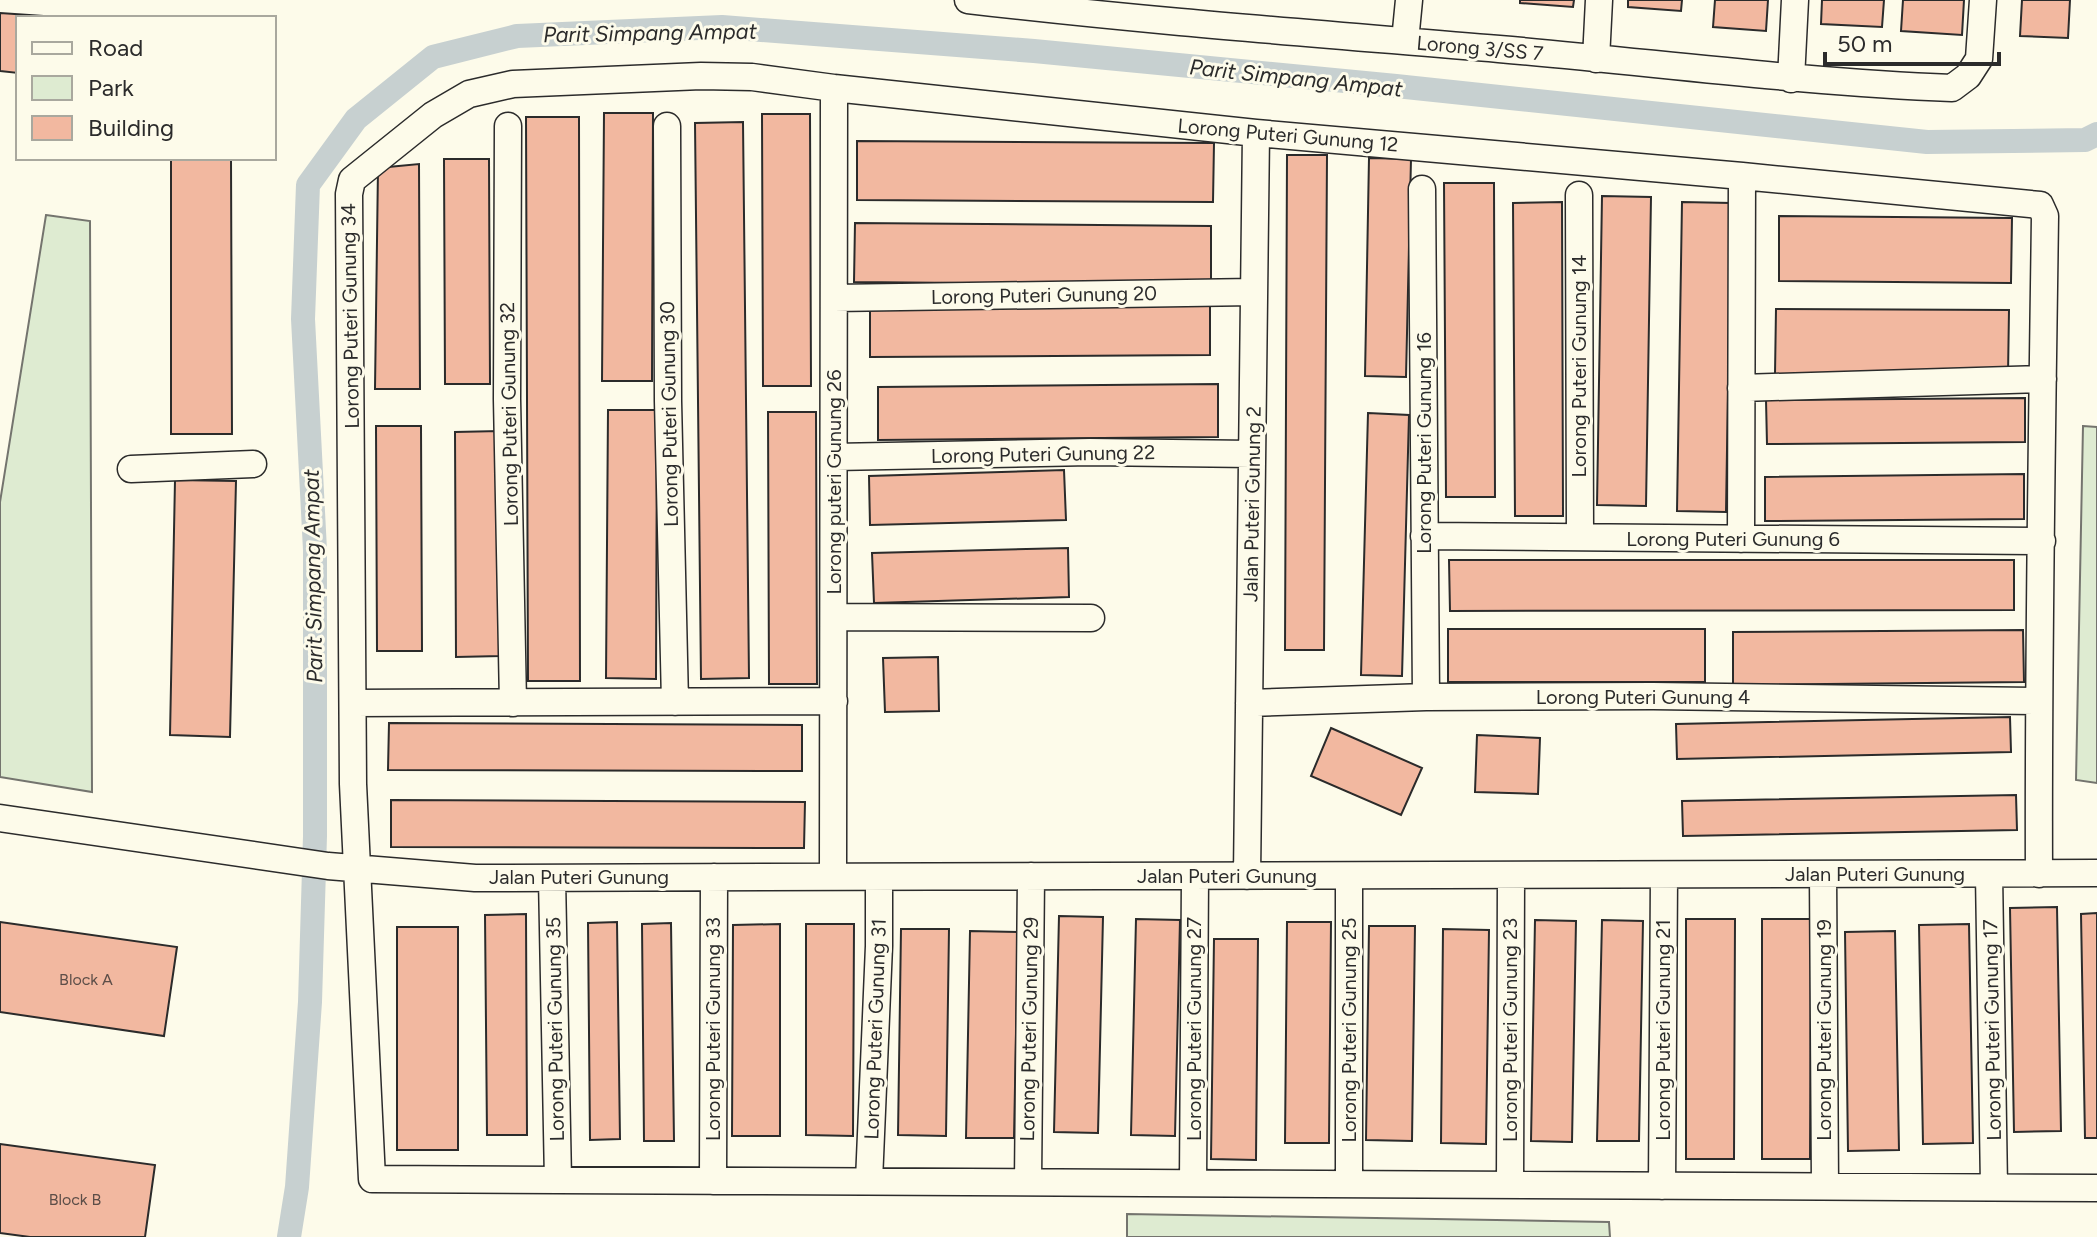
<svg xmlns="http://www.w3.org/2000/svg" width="2097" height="1237" viewBox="0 0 2097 1237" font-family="Figtree,sans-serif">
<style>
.green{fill:#deebd1;stroke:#74746e;stroke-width:2}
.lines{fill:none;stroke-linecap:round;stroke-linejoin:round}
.canal{stroke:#c7d0d0;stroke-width:24}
.building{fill:#f2b8a0;stroke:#2b2b2b;stroke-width:2}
.minor-casing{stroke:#2b2b2b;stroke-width:29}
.minor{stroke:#fdfbea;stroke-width:26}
.labels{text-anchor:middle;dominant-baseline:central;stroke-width:6;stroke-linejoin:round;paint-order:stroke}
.number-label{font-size:16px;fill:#5d4e48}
.street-label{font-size:20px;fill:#2b2b2b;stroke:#fdfbea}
.water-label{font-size:22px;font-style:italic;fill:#2b2b2b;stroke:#fdfbea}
</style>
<rect width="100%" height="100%" fill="#fdfbea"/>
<path class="green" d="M46,215L90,221L92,792L0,777V502Z
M2083,426L2097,427V783L2076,780Z
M1127,1214L1609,1222L1610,1237H1127Z"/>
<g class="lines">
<path class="canal" d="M289,1237L297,1187L310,1002L315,836V550L303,319L308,185L356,119L433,57L517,36L722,27L1034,51L1396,86L1927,142L2085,140L2097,134"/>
</g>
<path class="building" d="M1520,0H1574L1573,7L1520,3Z
M1628,0H1682L1681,11L1628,7Z
M1715,0H1768L1766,31L1713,27Z
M1822,0H1884L1882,27L1821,24Z
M1903,0H1964L1962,35L1901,31Z
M2022,0H2070L2068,38L2020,36Z
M0,13L73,18H18V73L0,71Z
M604,113H653L652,381H602Z
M762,114H810L811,386H763Z
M526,117H579L580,681H528Z
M743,122L749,678L701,679L695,123Z
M857,141L1214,143L1213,202L857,200Z
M1287,155H1327L1324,650H1285Z
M171,158H231L232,434H171Z
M1369,158L1411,159L1406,377L1365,376Z
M444,159H489L490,384H445Z
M419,164L420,389H375L378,168Z
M1444,183H1494L1495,497H1446Z
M1602,196L1651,197L1646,506L1597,505Z
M1562,202L1563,516H1515L1513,203Z
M1682,202L1731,203L1726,512L1677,511Z
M1779,216L2012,218L2011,283L1779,281Z
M855,223L1211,226V285L854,282Z
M1210,303V355L870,357V305Z
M1776,309L2009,310L2008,375L1775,374Z
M1218,384V437L878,440V387Z
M2025,398V442L1767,444L1766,400Z
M608,410H657L656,679L606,678Z
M768,412H816L817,684H769Z
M1368,413L1409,415L1402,676L1361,675Z
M376,426H421L422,651H377Z
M500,431L501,656L456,657L455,432Z
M1064,470L1066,520L870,525L869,476Z
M2024,474V519L1765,521V477Z
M175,480L236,481L230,737L170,735Z
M1068,548L1069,597L874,603L872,553Z
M1449,560H2014V610L1450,611Z
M1448,629H1705V682H1448Z
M2023,630L2024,682L1733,685V632Z
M938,657L939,711L885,712L883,658Z
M2010,717L2011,752L1677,759L1676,724Z
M389,723L802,725V771L388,770Z
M1331,728L1422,768L1401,815L1311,776Z
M1477,735L1540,738L1538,794L1475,792Z
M2016,795L2017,830L1683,836L1682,801Z
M391,800L805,802L804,848L391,847Z
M2057,907L2061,1131L2014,1132L2010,908Z
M2097,913V1138H2085L2081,914Z
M526,914L527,1135H487L485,915Z
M1059,916L1103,917L1098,1133L1054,1132Z
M1136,919L1180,920L1175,1136L1131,1135Z
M1686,919H1735L1734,1159H1686Z
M1762,919H1811L1810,1159H1762Z
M1535,920L1576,921L1572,1142L1531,1141Z
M1602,920L1643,921L1639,1141H1597Z
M0,922L177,947L164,1036L0,1012Z
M617,922L620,1139L590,1140L588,923Z
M1287,922H1331L1329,1143H1285Z
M671,923L674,1141H644L642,924Z
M780,924V1136H732L733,925Z
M806,924H854L853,1136L806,1135Z
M1969,924L1973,1143L1923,1144L1919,925Z
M1369,926H1415L1412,1141L1366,1140Z
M397,927H458V1150H397Z
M901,929H949L946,1136L898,1135Z
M1443,929L1489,930L1486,1144L1441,1143Z
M970,931L1018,932L1014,1138H966Z
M1895,931L1899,1150L1848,1151L1845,932Z
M1214,939H1258L1256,1160L1211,1159Z
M0,1144L155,1165L145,1237H30L0,1233Z"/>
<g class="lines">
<defs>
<path id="minor" d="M968,0C1145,21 1322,34 1499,49C1651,62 1800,82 1952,88L1968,76L1979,59L1983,0
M1405,41L1409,0
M1596,59L1599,0
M1791,79L1795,0
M508,126L507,399L513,703
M667,126L668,401L675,702
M1422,189L1426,697
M1579,195L1580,537
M834,298L1254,292
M1741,388L2043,379
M834,457L1090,452L1252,454
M131,469L253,464
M1424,536L2042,541
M1741,539L1742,176
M834,617L1091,618
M354,703L834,701
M1249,703L1426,697L1653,696L2037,701
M0,818L328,866L475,878L2097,873
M1823,874L1825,1186
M1989,874L1994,1187
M2039,874C2038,655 2042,436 2045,216L2040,205L1742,176L1256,133L834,88L752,77L701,76L513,84L469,94L433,115L352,180L349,194L353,784L372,1179L2097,1188
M1247,876L1256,133
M1349,876V1184
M833,877L834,88
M552,878L558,1180
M713,1181L714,877
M869,1181L879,946V877
M1028,1182L1031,876
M1193,1183L1195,876
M1510,1185L1511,875
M1662,1186L1664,875"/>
</defs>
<use href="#minor" class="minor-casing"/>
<use href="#minor" class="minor"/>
</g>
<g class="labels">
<g class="number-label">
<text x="86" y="979">Block A</text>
<text x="75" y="1199">Block B</text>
</g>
<g class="street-label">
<text transform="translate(1480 48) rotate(5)">Lorong 3/SS 7</text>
<text transform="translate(1288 135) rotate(5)">Lorong Puteri Gunung 12</text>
<text transform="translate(1044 295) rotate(-1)">Lorong Puteri Gunung 20</text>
<text transform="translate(350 316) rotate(-91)">Lorong Puteri Gunung 34</text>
<text transform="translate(1579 366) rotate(-90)">Lorong Puteri Gunung 14</text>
<text transform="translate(509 414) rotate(-91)">Lorong Puteri Gunung 32</text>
<text transform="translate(669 414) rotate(-91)">Lorong Puteri Gunung 30</text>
<text transform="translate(1424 443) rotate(-90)">Lorong Puteri Gunung 16</text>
<text transform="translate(1043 454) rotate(-1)">Lorong Puteri Gunung 22</text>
<text transform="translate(834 482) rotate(-90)">Lorong puteri Gunung 26</text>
<text transform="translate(1252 504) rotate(-89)">Jalan Puteri Gunung 2</text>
<text x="1733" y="539">Lorong Puteri Gunung 6</text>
<text x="1643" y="697">Lorong Puteri Gunung 4</text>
<text x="1875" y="874">Jalan Puteri Gunung</text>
<text x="1227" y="876">Jalan Puteri Gunung</text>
<text x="579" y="877">Jalan Puteri Gunung</text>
<text transform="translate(555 1029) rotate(-91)">Lorong Puteri Gunung 35</text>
<text transform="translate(713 1029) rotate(-90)">Lorong Puteri Gunung 33</text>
<text transform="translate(875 1029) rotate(-88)">Lorong Puteri Gunung 31</text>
<text transform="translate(1029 1029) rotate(-89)">Lorong Puteri Gunung 29</text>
<text transform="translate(1194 1029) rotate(-90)">Lorong Puteri Gunung 27</text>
<text transform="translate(1349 1030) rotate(-90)">Lorong Puteri Gunung 25</text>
<text transform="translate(1510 1030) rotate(-90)">Lorong Puteri Gunung 23</text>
<text transform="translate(1663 1030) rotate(-90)">Lorong Puteri Gunung 21</text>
<text transform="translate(1824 1030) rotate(-90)">Lorong Puteri Gunung 19</text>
<text transform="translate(1992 1030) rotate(-91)">Lorong Puteri Gunung 17</text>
</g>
<g class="water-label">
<text transform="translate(650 33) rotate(-1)">Parit Simpang Ampat</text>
<text transform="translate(1296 78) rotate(6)">Parit Simpang Ampat</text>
<text transform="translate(313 576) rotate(-91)">Parit Simpang Ampat</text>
</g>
</g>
<rect x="16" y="16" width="260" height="144" fill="#fdfbea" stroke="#a9a89e" stroke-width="2"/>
<rect x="32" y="42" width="40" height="12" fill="#fdfbea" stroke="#a9a89e" stroke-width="2"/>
<text x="88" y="56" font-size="24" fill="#2b2b2b">Road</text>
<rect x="32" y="76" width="40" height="24" fill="#deebd1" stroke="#a9a89e" stroke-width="2"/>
<text x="88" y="96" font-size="24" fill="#2b2b2b">Park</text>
<rect x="32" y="116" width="40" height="24" fill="#f2b8a0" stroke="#a9a89e" stroke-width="2"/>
<text x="88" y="136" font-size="24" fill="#2b2b2b">Building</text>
<path d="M1825 52v12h174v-12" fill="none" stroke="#2b2b2b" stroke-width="4"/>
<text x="1837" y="52" font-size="24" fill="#2b2b2b" stroke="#fdfbea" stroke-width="6" paint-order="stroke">50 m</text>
</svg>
